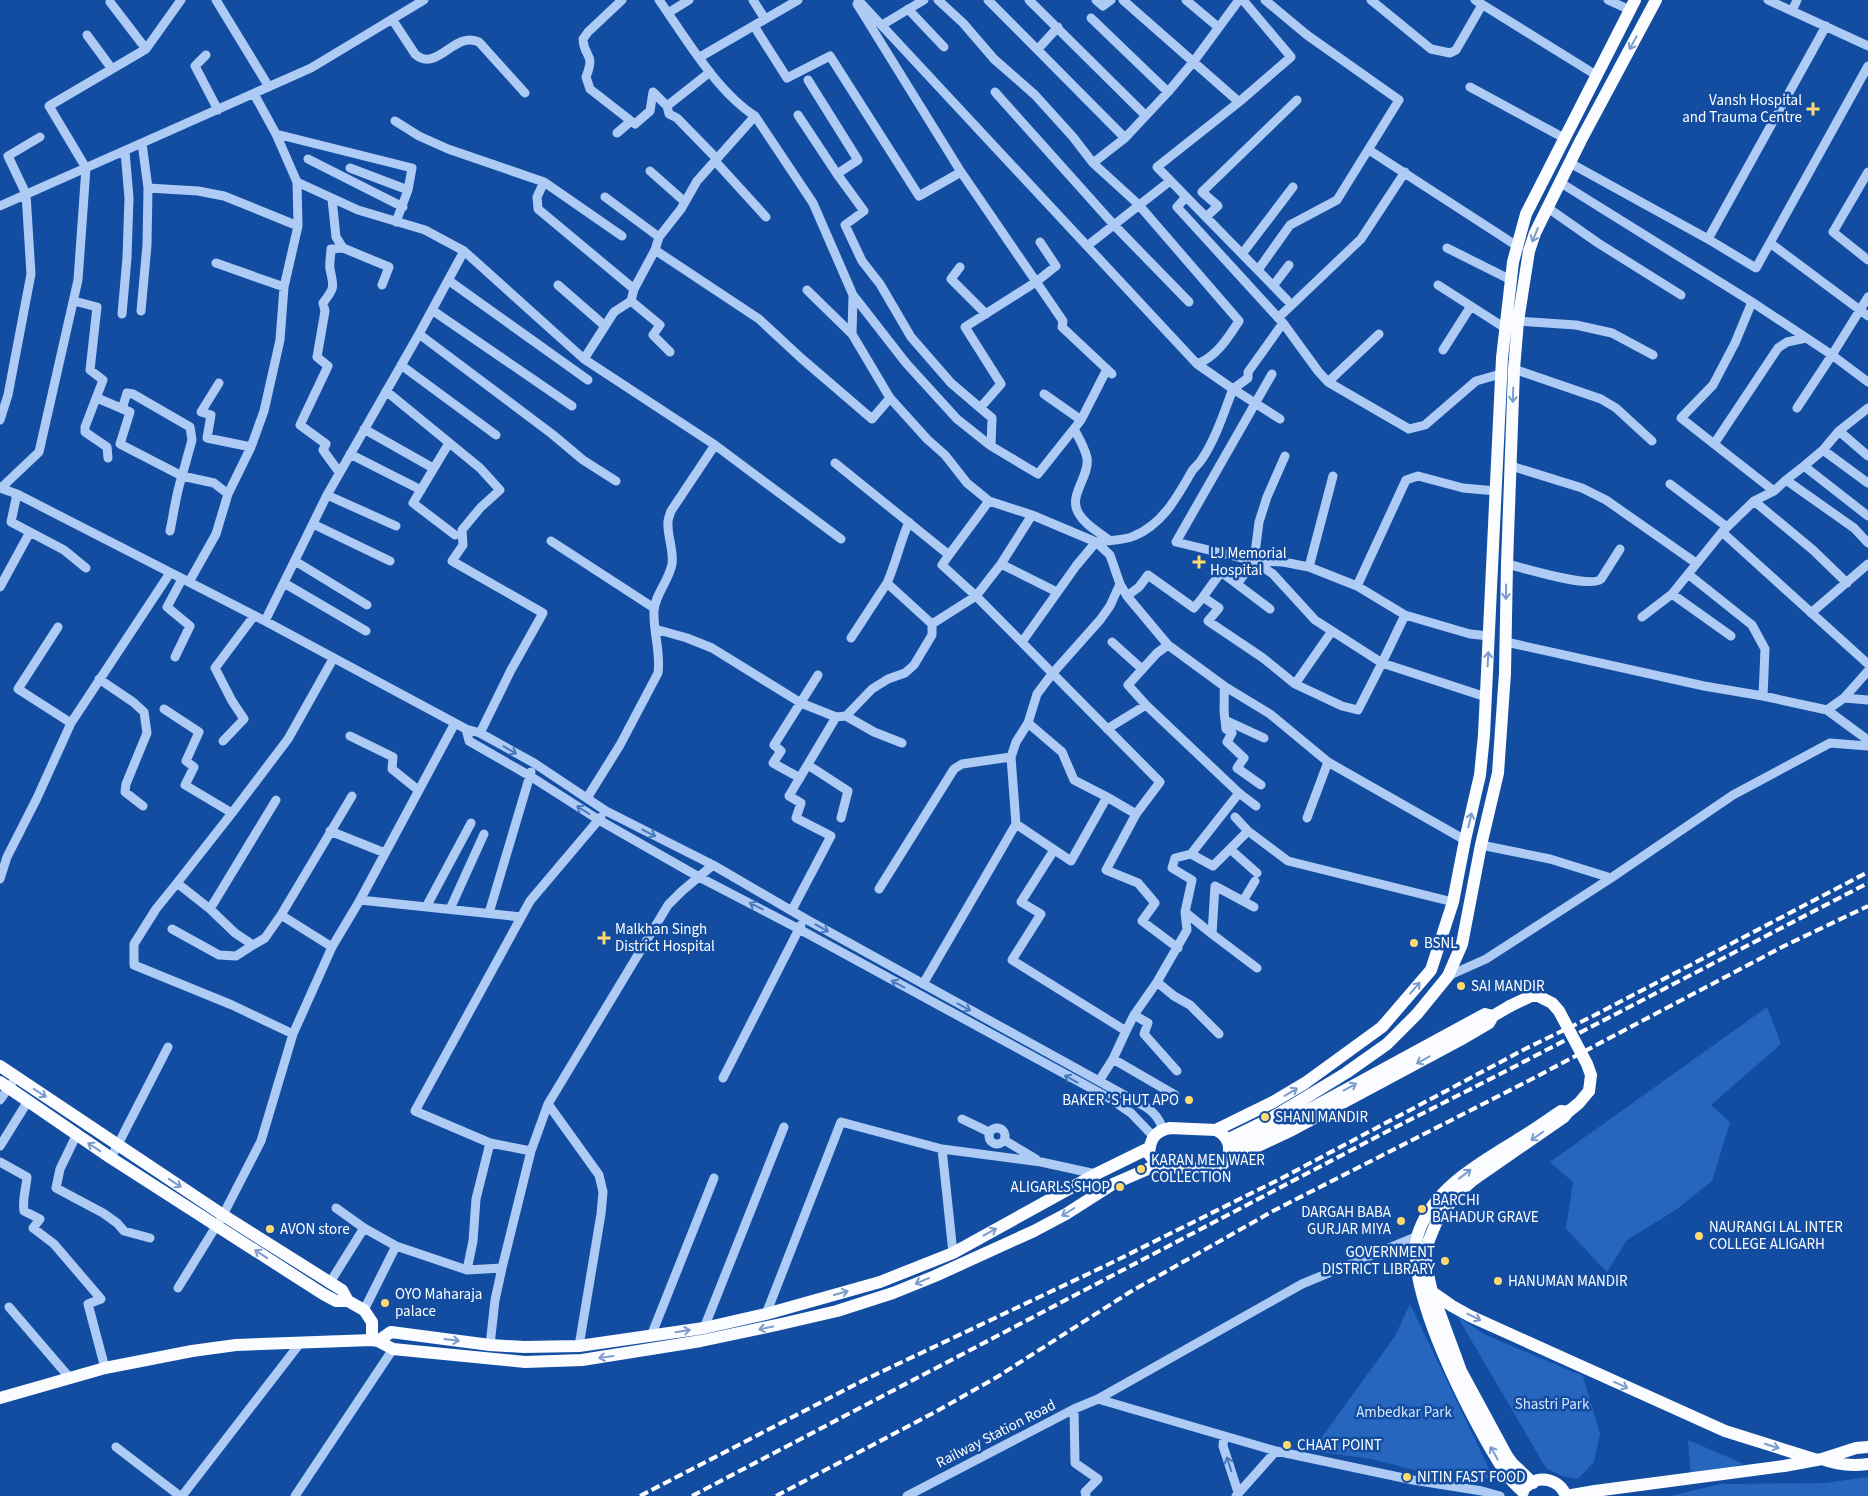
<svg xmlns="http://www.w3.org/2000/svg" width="1868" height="1496" viewBox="0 0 1868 1496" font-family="'Source Sans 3',sans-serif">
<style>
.green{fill:#2666bf}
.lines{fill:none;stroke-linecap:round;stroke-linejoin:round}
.minor{stroke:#adcbf4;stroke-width:9}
.major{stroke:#fafcff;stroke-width:12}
.rail{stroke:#fff;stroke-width:4;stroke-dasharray:9 4;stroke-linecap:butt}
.major-bridge{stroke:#fafcff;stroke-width:12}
.oneway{stroke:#7b9ccb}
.oneway2{stroke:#4979be}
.poi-dot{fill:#ffda70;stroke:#134da1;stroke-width:2}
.labels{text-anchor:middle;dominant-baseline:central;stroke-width:5;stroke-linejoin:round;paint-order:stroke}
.poi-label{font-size:15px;fill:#fff;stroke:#134da1;text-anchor:start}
.park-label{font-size:15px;fill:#d6e6fe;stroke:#134da1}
.street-label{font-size:15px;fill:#fff;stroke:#134da1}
</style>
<rect width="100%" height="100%" fill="#134da1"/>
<path class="green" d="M1767,1007L1781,1044L1711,1105L1730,1122L1712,1181L1677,1209L1627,1240L1607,1272L1566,1229L1573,1182L1550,1162Z
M1410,1304L1494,1479L1421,1472L1372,1459L1312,1451L1395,1336Z
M1457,1316L1486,1335L1583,1376L1600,1434L1594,1462L1578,1479L1562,1476L1546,1468Z
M1688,1440L1744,1464L1691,1476Z
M1868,1477V1496H1671L1720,1484L1825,1483Z"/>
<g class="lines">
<path class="minor" d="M216,0L269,87
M622,0L588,32L583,39C584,59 596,52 586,77L590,89L631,121
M659,0C685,37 717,92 755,116L813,203L853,295L906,363L957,419L991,446L1038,474L1081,420L1044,394
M753,0L765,19
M858,0L1197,364L1233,389C1224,412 1216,438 1202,459C1199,464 1195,467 1192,471C1177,497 1163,524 1134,536C1123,541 1108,540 1096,542L1076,566L1022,642
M938,0L963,23L994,59L1035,95L1073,137L1093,163L1138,204L1239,321C1228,338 1216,357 1197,364
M988,0L1125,138
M1029,0L1145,115
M1096,0L1103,6L1111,0
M1123,0L1239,102
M1186,0L1218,27
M1243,0L1291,57L1239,102L1157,167L1287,300
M1371,0L1431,49L1450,53L1456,50L1482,5
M1475,0L1596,75
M1608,0L1630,10
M1768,0L1868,46
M110,2L146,49
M857,4L961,172L1063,321L1062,327L1112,374
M908,9L944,47
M1792,11L1797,0
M668,13L689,0
M1091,18L1168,92
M392,19L415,54C436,74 455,30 479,42L525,93
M882,25L924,0
M754,26L787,78L830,56L919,196L961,172
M87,35L112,69
M1038,49L1058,27
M206,55L195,66L218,110
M700,57L798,0
M808,80L858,160L837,174L864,211L845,225L862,261L880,284L911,337L951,383L992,418L991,446
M1470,87L1564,138
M995,92L1114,225L1189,302
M667,106L669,114L677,118L717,159
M798,115L837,174
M395,121L419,136L448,149L544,182L622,236
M617,133L631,121L635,124L650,111L653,92L667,106L710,72
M276,134L412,168L408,190L396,222
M1369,150L1517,246
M308,159L403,207
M715,161L766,217
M1093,163L1125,138L1168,92L1194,61L1239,0
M1570,163L1708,239L1756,268L1868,66
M350,168L408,190
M650,171L685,202
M1868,172L1833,232L1868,260
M297,182L358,210L425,230L464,251
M544,182L537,197L538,209L634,289
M1561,183L1752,302L1832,355L1868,297
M148,188L198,191L224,196L298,226
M605,197L659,237
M1186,197L1177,207L1283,323L1318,371L1328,382L1409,429L1425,425L1476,381L1497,375L1501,376
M332,199L336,237L343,248L389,267L382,285
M0,206L311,68L424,0
M1548,208L1598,243L1681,295
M1206,217L1218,206L1202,192L1297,100
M1708,239L1826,26
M1770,243L1868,316
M1087,246L1170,181
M1447,248L1511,280
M655,250L759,319L801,358L872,419L890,398
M1242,254L1293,187
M216,263L284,287
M960,267L951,279L986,314
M1258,270L1290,225L1337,200L1399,100L1307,35L1265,0
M448,280L588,380
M558,285L605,326
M1438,285L1505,328
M1273,286L1289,265
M807,290L852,334
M853,295L852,334L890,398L927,439L945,455L967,483L989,501L1032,515
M74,301L97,307L90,370L103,380L85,427V432L107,447L108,458
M631,301L660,325L653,335L670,352
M1752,302L1735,343L1713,385L1681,418L1774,491
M432,310L572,406
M141,311L147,245L148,188L142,143
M122,314L127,258L129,198L125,151
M1278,318L1361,239L1405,172
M1518,321L1576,325L1612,333L1653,355
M419,334L552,434L583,460L616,481
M1443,350L1471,306
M584,359L715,445L841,539
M401,365L496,435
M1514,369L1601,399L1616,408L1652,441
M1272,374L1176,542L1254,561L1283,562L1309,567L1357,586L1405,615L1470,634L1489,636
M1328,382L1379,334
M219,383L201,412L211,415L207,438L251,447
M386,391L480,468L500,490L481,507L462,530L463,545L452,561L543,613L511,670L480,733
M97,398L130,412L120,444L182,476L192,440L190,427L133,394L127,393L122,409
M980,408L1001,384L965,327L1036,282L1056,266L1040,242
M1797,408L1832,355L1868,382
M1868,408L1839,431L1823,450L1804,466L1786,480L1774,491L1754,501L1722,532L1868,664
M1280,419L1233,389L1248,378V372L1283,323
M0,420L8,395L31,274L26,194L8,156L40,137
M1081,420L1107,369
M364,429L433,468
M1074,429C1079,438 1085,448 1087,458C1090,477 1067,496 1079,514C1085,525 1099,532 1109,540
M1839,431L1868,456
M449,443L413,503L455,535
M1714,444L1778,348L1787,342L1806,338
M1823,450L1868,483
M350,454L421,490
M835,463L949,555L942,565L976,596L1001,564L1032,515L1096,542L1110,555L1120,584L1127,596L1168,645L1224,686L1270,714L1328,762L1465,840
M1511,466L1582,488L1606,500L1696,563
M1804,466L1868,516
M339,472L323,450L326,444L300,425L328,366L317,357L325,311L323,303C335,287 334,288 330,269C329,263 331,255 331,249L343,248
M1786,480L1854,528L1868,543
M1670,484L1727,527
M0,488L17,494L265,621L466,729L480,733L534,763L606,811L713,865L804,918L1146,1107C1155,1113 1159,1119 1163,1129
M1,488L39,452L78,280L86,168L49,106L146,49L181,0
M17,494L11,522L64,550L86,568
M327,495L396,526
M1754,501L1813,550L1847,583
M313,524L390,561
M170,531C174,512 176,494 182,476L214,483L228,494
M551,541L654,608
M949,555L989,501
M295,561L367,605
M1254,561L1259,522L1267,497L1285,456
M1001,564L1057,592
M1507,564C1524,568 1590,589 1601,579L1620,549
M1309,567L1333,476
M1688,574L1752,625L1765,649L1763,696
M189,582L216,534L228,494L251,447L264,411L280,340L284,287L298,226L297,182L276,134L254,94
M284,583L366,631
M1237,584L1254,561L1273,574L1315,620L1382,663L1405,615
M1357,586L1406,480L1418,476L1463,488L1496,491
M0,587L30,532
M1672,594L1731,636
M1127,596L1139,587L1148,575L1194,608L1203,597L1219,608L1208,621L1263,658L1295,684L1342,706L1358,710L1382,663L1486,697
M1203,597L1221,572L1270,609
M1811,613L1868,564
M1642,617L1672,594L1722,532
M265,621L327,495L419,334L464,251L584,359L614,312L631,301L634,289L655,250L659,237L681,209L697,181L755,116
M58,627L18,689L71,723
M655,629L687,638L712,648L801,703L836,717
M851,638L887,583
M1112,642L1142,669
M1506,642L1704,686L1763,696L1827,710L1844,698L1868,671
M175,657L190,626L167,607L182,579
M99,679L133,702L144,712L147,733L126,784L125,792L143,806
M1295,684L1332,631
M1224,686C1225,698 1223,708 1225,720L1264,738
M1844,698L1868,700
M164,709L199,732L186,761L194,767L185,785L232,813L177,883L210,909L235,933L253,945L265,938L281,915L352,796
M1827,710L1868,740
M846,716L874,732L902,743
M1225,720L1226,729L1232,733L1227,742L1244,758L1237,768L1261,785
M466,729L469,741L530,776L599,820L699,877L799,929L1109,1098L1131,1113L1153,1136
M1107,729L1146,705
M350,736L393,757L392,769L418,790
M223,741L244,719L232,701L215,668L254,616
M808,765L848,791L841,818
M800,778L773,763L781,751L774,745L818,675
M1239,793L1256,806
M1107,797L1074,780L1062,752L1028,723L1037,694L1052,674L1100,620L1110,606L1120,584
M587,798L620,745L658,673C661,652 653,632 654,611C655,594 669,581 672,564C674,550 667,536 668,522C668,519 670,514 671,511L715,445
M232,813L288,739L333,659
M1136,814L1106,870L1138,883L1155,903L1142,921L1178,948
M1307,818L1328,762
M1016,824L1011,757L1016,742L1028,723
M330,831L385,853
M1248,831L1288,861L1453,902
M1481,845L1550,859L1611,878
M1230,849L1257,873
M1054,850L1021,902L1041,914L1012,960L1126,1031L1134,1015L1157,982L1187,930L1185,912L1192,880L1172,868L1175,858L1191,854L1239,793L1146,705L1128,685L1157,653L1168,645
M1191,854L1213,866L1248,831L1235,817
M0,879L7,857L37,798L71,723L170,573
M177,883L156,909L134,944V965L232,1005L293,1034
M879,889L954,769L962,764L1011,757
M360,900L521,917
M1243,901L1255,881
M426,907L471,823
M210,909L276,800
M450,909L484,834
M792,910L831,836L796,818L801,803L789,796L836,717L846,716L872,689L888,679L905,673L914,665L932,635V624L887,583C896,563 900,542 909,522
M1185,912L1212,934L1215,886L1254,907
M489,913L531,772
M281,915L332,947
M172,929L219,955L236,956L253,945
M1212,934L1257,968
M1448,976L1486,959L1611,878L1733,795L1830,743L1868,746
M1157,982L1174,996L1190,1005L1219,1034
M923,984L1016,824L1071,861L1107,797L1136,814L1160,782L976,596L932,624
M1134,1015L1148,1023L1144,1034L1177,1071
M1126,1031L1113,1059L1175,1095
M723,1078L801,925
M1099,1081L1113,1059
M0,1100L12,1083
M548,1104L599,1175L603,1192L601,1214L579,1346
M962,1119L989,1132
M989 1136a8 8 0 1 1 16 0a8 8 0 1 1-16 0Z
M76,1136L60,1169L56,1188L103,1213L117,1223L124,1231L150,1238
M1004,1140L1036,1159
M0,1146L28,1101
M531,1151L490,1143L415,1111L530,901L601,817
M111,1158L168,1047
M0,1162L27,1177C26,1190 22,1198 24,1211L40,1219L33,1228L54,1244L101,1299L88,1304L105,1368
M364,1228L396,1246L364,1310
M396,1246L467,1270L502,1268
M953,1253L942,1149L1041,1162L1096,1174
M467,1270L473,1241L476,1199L490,1143
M329,1284L364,1228L336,1208
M178,1288L223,1215L261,1141L293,1034L332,947L360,900L455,723
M9,1307L69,1377
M766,1314L841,1122L942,1149
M704,1328L784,1127
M651,1336L714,1178
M490,1345L495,1300L502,1268L531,1151L548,1104L668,905L682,891L713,865
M1098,1399L1276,1451L1413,1480L1482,1491L1500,1496
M1074,1409L1075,1463L1098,1479L1085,1492L1086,1496
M1224,1436L1223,1446L1238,1492
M116,1447L180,1496
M182,1496L301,1342
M295,1496L393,1349
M907,1496L1074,1409L1098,1399L1302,1284L1418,1236
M1236,1496L1276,1451"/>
<path class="major" d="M0,1066L223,1215L342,1290L348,1301L364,1310L372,1322V1340
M0,1082L111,1158L323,1294L336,1301H348
M1568,1112L1579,1103L1589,1091
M1170,1128L1216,1130C1234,1139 1233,1160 1216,1169L1163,1167L1157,1165L1149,1154C1150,1140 1154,1131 1170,1128Z
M1216,1130L1273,1102L1305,1083L1382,1027L1431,970L1453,902L1465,840L1480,775L1484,735L1502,358L1513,262L1526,214L1635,0
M1227,1140L1268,1120L1305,1098L1346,1073L1387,1044L1417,1014L1448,976L1462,944L1481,845L1498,773L1505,673L1507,564L1514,369L1518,321L1529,251L1535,233L1581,140L1656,0
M1229,1150L1290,1120L1485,1014L1493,1016
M1226,1161L1292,1130L1460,1040L1489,1023L1493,1016L1510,1006
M1432,1292L1452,1306L1470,1316L1725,1431L1814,1459
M378,1341L391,1332L490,1345L524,1347L579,1346L704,1328L766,1314L880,1282L953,1253L1096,1174L1149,1148
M0,1398L105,1368L192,1351L236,1345L372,1340L378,1341L393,1349L525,1362L582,1360L701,1341L781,1324L837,1311L893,1293L935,1276L1034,1231L1066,1214L1113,1184L1157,1165
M1822,1459C1837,1465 1852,1466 1868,1464
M1526,1487C1539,1473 1560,1480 1566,1496
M1523,1492C1516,1485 1508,1478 1503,1469C1474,1424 1399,1282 1419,1231C1435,1187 1479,1164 1517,1140C1532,1131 1546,1121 1561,1111L1568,1112L1564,1117L1473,1180L1456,1195L1436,1223L1429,1240L1426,1256L1427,1270L1432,1292L1461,1371L1507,1456L1512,1463L1533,1483
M1566,1496L1595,1491L1784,1466L1822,1459L1856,1448L1868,1447"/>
<path class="rail" d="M640,1496L864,1380L1107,1265L1282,1178L1525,1049L1593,1016L1868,872
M692,1496L1386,1132L1506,1071L1868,883
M776,1496L937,1411L997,1377L1130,1292L1273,1211L1530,1080L1784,946L1868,906"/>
<path class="major-bridge" d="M1510,1006L1531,996H1538L1552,1003L1559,1011L1587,1064L1591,1075L1589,1091"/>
</g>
<defs><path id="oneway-shaft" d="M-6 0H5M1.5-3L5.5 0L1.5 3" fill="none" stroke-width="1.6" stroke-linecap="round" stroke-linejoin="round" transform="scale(1.25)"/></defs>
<g class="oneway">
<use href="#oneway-shaft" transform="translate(1633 43) rotate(118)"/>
<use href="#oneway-shaft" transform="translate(1535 235) rotate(112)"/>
<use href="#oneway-shaft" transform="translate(1513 395) rotate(92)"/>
<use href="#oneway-shaft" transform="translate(1506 592) rotate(91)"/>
<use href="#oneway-shaft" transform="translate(1488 659) rotate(-87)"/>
<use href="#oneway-shaft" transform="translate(1470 820) rotate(-77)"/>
<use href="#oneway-shaft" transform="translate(1415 988) rotate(-49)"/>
<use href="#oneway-shaft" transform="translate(1423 1060) rotate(151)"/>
<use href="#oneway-shaft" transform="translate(1350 1087) rotate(-28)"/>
<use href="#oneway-shaft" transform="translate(1291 1092) rotate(-31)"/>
<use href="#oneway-shaft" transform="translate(40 1093) rotate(34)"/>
<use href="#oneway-shaft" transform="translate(1537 1136) rotate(145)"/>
<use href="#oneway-shaft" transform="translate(94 1147) rotate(-147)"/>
<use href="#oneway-shaft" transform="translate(1465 1174) rotate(-38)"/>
<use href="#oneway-shaft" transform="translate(175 1183) rotate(34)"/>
<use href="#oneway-shaft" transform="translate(1068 1212) rotate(148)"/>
<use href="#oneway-shaft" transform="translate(990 1232) rotate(-29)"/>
<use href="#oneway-shaft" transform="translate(261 1254) rotate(-147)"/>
<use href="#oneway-shaft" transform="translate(922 1281) rotate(157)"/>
<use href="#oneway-shaft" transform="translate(841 1293) rotate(-16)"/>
<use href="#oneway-shaft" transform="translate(1474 1317) rotate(26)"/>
<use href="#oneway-shaft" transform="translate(766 1328) rotate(168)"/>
<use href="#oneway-shaft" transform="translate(683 1331) rotate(-9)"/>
<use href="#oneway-shaft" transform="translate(452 1340) rotate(7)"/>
<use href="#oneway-shaft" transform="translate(606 1357) rotate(172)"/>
<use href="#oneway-shaft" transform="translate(1621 1385) rotate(25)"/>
<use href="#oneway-shaft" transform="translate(1772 1446) rotate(18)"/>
<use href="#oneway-shaft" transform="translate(1494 1453) rotate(-120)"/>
</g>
<g class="oneway2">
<use href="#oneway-shaft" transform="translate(510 750) rotate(30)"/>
<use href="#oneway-shaft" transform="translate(583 810) rotate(-148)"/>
<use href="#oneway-shaft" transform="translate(649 833) rotate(27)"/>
<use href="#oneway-shaft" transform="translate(756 906) rotate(-153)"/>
<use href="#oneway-shaft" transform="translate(822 928) rotate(29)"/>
<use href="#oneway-shaft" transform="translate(898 984) rotate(-152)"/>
<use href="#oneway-shaft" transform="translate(964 1007) rotate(29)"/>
<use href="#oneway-shaft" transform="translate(1071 1079) rotate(-151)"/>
<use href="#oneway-shaft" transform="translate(1229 1464) rotate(-108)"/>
</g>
<g class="poi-dot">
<path d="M1810.5 101.5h5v5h5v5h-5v5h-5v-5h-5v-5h5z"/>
<path d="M1196.5 554.5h5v5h5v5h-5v5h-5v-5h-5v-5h5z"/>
<path d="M601.5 930.5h5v5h5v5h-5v5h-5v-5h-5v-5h5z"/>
<circle cx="1414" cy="943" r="5"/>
<circle cx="1461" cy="986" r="5"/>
<circle cx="1189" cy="1100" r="5"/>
<circle cx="1265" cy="1117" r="5"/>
<circle cx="1141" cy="1169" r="5"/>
<circle cx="1120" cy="1187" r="5"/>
<circle cx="1422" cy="1209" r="5"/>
<circle cx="1401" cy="1221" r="5"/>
<circle cx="270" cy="1229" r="5"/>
<circle cx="1699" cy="1236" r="5"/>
<circle cx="1445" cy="1261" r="5"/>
<circle cx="1498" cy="1281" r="5"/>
<circle cx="385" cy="1303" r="5"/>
<circle cx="1287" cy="1445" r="5"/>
<circle cx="1407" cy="1477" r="5"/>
</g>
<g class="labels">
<g class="poi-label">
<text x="1802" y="100" text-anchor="end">Vansh Hospital<tspan x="1802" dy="17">and Trauma Centre</tspan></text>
<text x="1210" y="553">LJ Memorial<tspan x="1210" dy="17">Hospital</tspan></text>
<text x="615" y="929">Malkhan Singh<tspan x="615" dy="17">District Hospital</tspan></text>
<text x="1424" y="943">BSNL</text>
<text x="1471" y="986">SAI MANDIR</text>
<text x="1179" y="1100" text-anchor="end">BAKER 'S HUT APO</text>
<text x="1275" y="1117">SHANI MANDIR</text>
<text x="1151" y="1160">KARAN MEN WAER<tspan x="1151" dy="17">COLLECTION</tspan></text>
<text x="1110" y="1187" text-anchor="end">ALIGARLS SHOP</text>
<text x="1432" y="1200">BARCHI<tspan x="1432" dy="17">BAHADUR GRAVE</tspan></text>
<text x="1391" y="1212" text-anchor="end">DARGAH BABA<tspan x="1391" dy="17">GURJAR MIYA</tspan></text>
<text x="1709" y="1227">NAURANGI LAL INTER<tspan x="1709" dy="17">COLLEGE ALIGARH</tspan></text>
<text x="280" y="1229">AVON store</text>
<text x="1435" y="1252" text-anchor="end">GOVERNMENT<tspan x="1435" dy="17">DISTRICT LIBRARY</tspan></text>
<text x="1508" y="1281">HANUMAN MANDIR</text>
<text x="395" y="1294">OYO Maharaja<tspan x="395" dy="17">palace</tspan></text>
<text x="1297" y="1445">CHAAT POINT</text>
<text x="1417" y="1477">NITIN FAST FOOD</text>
</g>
<g class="park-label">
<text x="1552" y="1404">Shastri Park</text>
<text x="1404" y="1412">Ambedkar Park</text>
</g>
<g class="street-label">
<text transform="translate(996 1434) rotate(-27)">Railway Station Road</text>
</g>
</g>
</svg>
